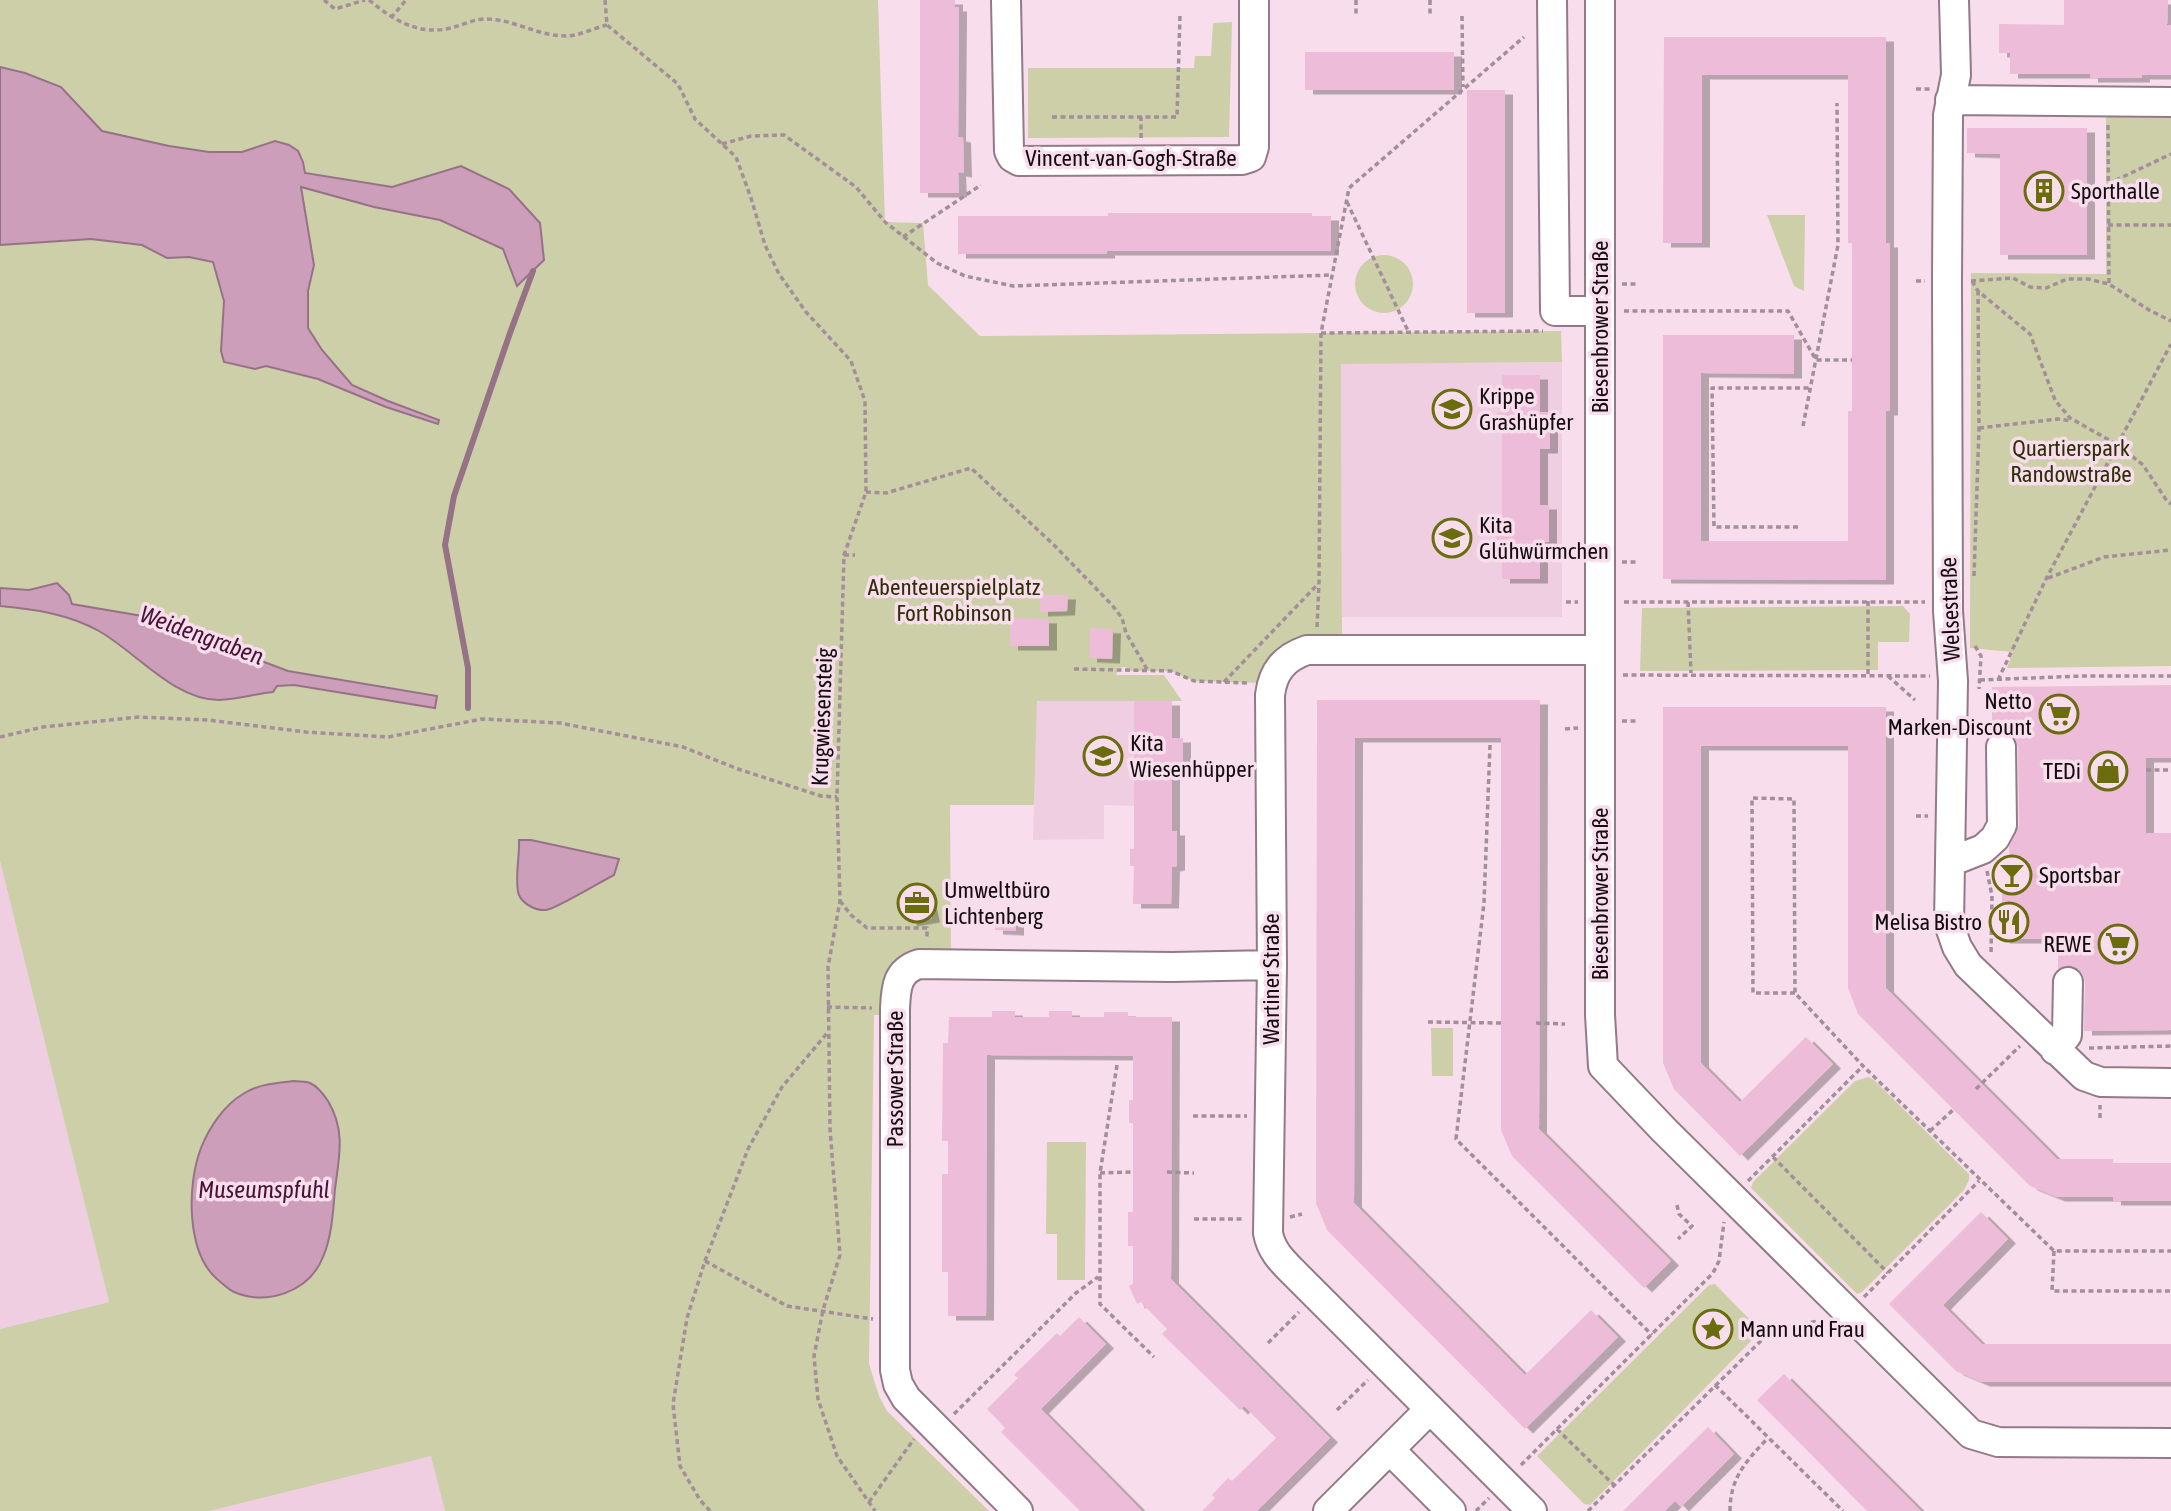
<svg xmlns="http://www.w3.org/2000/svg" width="2171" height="1511" viewBox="0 0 2171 1511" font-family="'Asap Condensed',sans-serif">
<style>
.built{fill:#efcee1}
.green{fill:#cdcfa8}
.water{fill:#cd9eba;stroke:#967287;stroke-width:2}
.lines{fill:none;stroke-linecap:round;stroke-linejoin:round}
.stream{stroke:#967287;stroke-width:6}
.building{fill:#ecbcd8;filter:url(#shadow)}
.minor-casing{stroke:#927a88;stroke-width:32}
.path{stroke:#a28f99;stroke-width:3.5;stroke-dasharray:5 3.5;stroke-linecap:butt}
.minor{stroke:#fff;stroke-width:28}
.labels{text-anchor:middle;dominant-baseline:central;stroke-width:7;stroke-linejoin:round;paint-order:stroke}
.street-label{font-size:23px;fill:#140c11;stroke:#f8deec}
.poi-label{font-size:23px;fill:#140c11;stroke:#f8deec;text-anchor:start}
.park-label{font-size:23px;fill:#2e2f06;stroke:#f8deec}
.water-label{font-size:24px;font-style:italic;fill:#491137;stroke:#f8deec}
</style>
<defs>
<filter id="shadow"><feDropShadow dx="8" dy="4.5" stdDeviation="0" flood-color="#0004"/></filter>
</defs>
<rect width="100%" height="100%" fill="#f8deec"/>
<path class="built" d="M1562,362V617H1342L1341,363Z
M1037,701H1172V807L1104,805V839L1033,840Z
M0,861L109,1302L0,1329Z
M432,1455L445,1511H210Z"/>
<path class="green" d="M0,0H878L885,222L923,223L928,285L980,336L1561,331L1562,362L1341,364L1342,641L1262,683L1194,681L1171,671H1127L1126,667L1116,668L1117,675H1164L1182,701H1037L1034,805H950L951,955H922L886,1015H874L869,1364L879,1396L887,1411L989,1511H445L431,1456L210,1511H0V1329L109,1302L0,861Z
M1232,22L1229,137L1028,138V68H1194L1195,56H1211L1213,23Z
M2106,106H2171V666L2007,668L2013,652L1970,648L1971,273L2106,274Z
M1767,215H1805L1804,291L1794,286Z
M1355 284a29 29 0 1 1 58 0a29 29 0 1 1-58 0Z
M1903,606L1910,614L1909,642H1878V670L1640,671L1642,608Z
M1431,1028H1453V1076H1432Z
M1868,1077L1873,1079L1969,1174V1180L1964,1190L1862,1292L1857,1294L1751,1188L1753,1182L1855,1081Z
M1047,1142H1086L1085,1280H1057V1234H1046Z
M1715,1284L1761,1331L1590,1505L1584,1504L1537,1456L1709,1285Z"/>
<path class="water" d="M0,67L25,73L61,87L102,131L169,146L209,152H242L275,141L289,145L298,151L303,162L305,173L392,187L461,166L509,189L540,223L544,260L517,286L503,249L440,220L374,207L301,187L314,265L308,291V328L322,350L352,385L388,401L439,420L438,424L386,407L318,379L266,366L255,369L224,362L221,351L224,301L213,262L189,257L167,258L142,245L91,239L0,245Z
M57,583L69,595L72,604L154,618L176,632L195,640L214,644L228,645L238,652L288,671L437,696L435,708L294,685L277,686L273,692C255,694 237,699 219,700C174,700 136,652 99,631C68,614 34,609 0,606V588L29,590Z
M519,840H531L619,859L614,875C602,881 554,910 546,910C536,911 523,904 519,895C514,883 520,854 519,840Z
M294,1081C299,1082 305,1081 310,1083C317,1086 324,1095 328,1101C346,1131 339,1157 335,1189C333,1212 332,1236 323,1257C309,1292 267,1306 234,1292C228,1289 222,1283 217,1279C186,1252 187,1184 201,1148C209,1128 224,1105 243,1094C258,1084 277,1083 294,1081Z"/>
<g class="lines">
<path class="stream" d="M468,708V668L445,545L454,496L510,333L533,271"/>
</g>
<path class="building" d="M920,0H955V7H959L958,137L963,138L964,173L958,172L959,193H920Z
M2064,0H2168L2167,25H2171V75H2142V78H2090V74H2010V53H1999V24L2064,25Z
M1664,37H1886V243H1890V411H1886V580L1663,579V335H1794V374L1701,373V541H1848V411H1852V243H1848V75H1702V243H1663Z
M1305,52H1454V90H1305Z
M1467,90H1505V313H1467Z
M1967,128H2087V255H2000V154L1967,153Z
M1108,213H1312V216H1331V251H1107V254H958V216H1108Z
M1502,375H1540V412H1550V449H1540V505H1549V542H1540V579H1502V542H1497L1496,524H1502V430H1497V413H1502Z
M1040,595H1068L1067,611L1040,612Z
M1010,618L1049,619V646H1010Z
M1090,628L1113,629L1112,659L1089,658Z
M2171,685V758H2146V833H2171V1030L2084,1031L2085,982L2083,975L2077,968L2069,965L2058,969V939H2002V865H2010L2009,846L2019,825L2018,747L2015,738L2008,732L2000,730L1992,733V687Z
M1317,700H1540L1539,1129L1671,1261L1644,1288L1512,1156L1501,1130V738H1355L1354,1203L1525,1375L1591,1310L1618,1337L1525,1429L1327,1230L1316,1203Z
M1134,701H1172V738H1183V774H1172V831H1177V866L1172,867L1171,904H1133L1134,866H1130V849H1134V755H1131V738H1134Z
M1663,707H1886V988L2057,1159H2113V1163H2171V1201H2113V1197H2057L2030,1186L1858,1014L1848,988V746H1701V1063L1740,1102L1806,1037L1833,1064L1740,1156L1674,1089L1663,1063Z
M925,885L932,918L909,922L902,889Z
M995,913H1016V931L995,930Z
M992,1011H1015V1017H1049V1011H1072V1017H1104V1012H1128V1017H1172L1171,1279L1330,1438L1257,1511H1202L1215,1498L1212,1495L1228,1478L1232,1481L1276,1438L1244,1406L1240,1410L1162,1334L1167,1329L1141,1302L1137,1304L1129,1286L1133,1284V1246H1128V1212H1133V1123H1129V1100H1133V1056L987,1055L986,1316H948V1272H942V1174H948V1141H942L943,1043H948L949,1017H992Z
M1981,1212L2008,1239L1943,1305L1982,1344H2171V1382H1982L1956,1371L1889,1304Z
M1079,1317L1106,1344L1041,1409L1142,1511H1080L1001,1432L1005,1428L987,1409L1018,1378L1014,1375L1057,1333L1060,1336Z
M1784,1374L1921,1511H1867L1857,1501L1757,1400Z
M1708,1427L1734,1454L1681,1507L1675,1501L1665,1511H1623Z"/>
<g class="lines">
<defs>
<path id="minor" d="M1006,0L1009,151L1012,157L1019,161L1242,160L1251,157L1254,147V0
M1552,0L1555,311H1600
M1600,0V1015L1603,1066L1664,1130L1971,1434L1998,1442L2171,1443
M1954,0L1956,75L1948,115L1947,282L1948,611L1953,681L1949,924L1957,947L1968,965L2084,1076L2101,1082L2171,1083
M1950,100L2171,102
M1960,858L1983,849L1995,838L2002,825L2001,747
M2055,1050L2067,1035L2068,982
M1390,1450L1451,1511
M1018,1511L906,1398L898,1384L895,1370V1008C896,987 897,971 919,964L1172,967L1272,965
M1328,1511L1429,1410
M1532,1511L1293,1272C1281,1260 1271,1250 1268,1233L1272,965L1270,695C1273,671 1284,658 1307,650H1600"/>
</defs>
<use href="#minor" class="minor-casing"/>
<path class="path" d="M324,0L335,9L365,0
M369,0C393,20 419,36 451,28C463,25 476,18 488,19C515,20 538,36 566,36C579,36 594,28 607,25
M605,0L607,25L678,84L695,119L736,157L751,198L765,245L779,274L806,312L851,361L865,401L866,492L844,555L837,797L840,901L828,967L830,1129L840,1255L823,1310L814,1356L818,1399L837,1456L875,1511
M1356,0V16
M1430,0V16
M1462,16L1463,87
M391,18L406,0
M1916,89H1930
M1052,117H1141
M2108,125L2109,284
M1141,138V117H1177L1180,15
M722,144L751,136L784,135L856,187L885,222L937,263L965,276L1013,286L1332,275
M2108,184L2171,154
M1347,202L1409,333
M2108,225H2171
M903,237L981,185
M1916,281H1925
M1971,281L2013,278L2030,287L2046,288L2067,279H2088L2109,284L2149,310L2171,321
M1972,281L1978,291L2030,334L2055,400L2070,418L2118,445L2143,465L2167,501L2171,504
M1622,284H1638
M1624,311H1788L1816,360H1852
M1321,333L1543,331
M1803,426L1838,245L1837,103
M1979,428L2058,419L2071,421
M866,492L886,493L971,468L1054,545L1112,605L1122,618L1126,633L1148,671
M1798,527H1714L1712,388H1810
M844,555H855
M1622,562H1637
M1974,576L1979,428L1978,291
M2048,578L2104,557L2171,550
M1868,601V675
M1566,602H1578
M1624,602H1925
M1688,602L1691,673
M1317,627L1319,583L1321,333L1349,188L1524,37
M1975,646L1981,656L1979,689
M1074,669L1171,671L1194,681L1248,683
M1623,675L1930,676
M1888,676L1915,700
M1980,680L2082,676H2171
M1998,680L2046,579L2171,344
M1224,682L1318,584
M1622,721H1637
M1565,729L1578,728
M1915,735L1930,736
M0,737L43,727L139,717L208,720L306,732L388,737L482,719L560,723L683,747L738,769L821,796L837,797
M1490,745L1484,903L1456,1139L1652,1335
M2146,770H2171
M1916,816H1928
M1987,871L1992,896L1991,954
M840,901L851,915L867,928H927V940
M1795,993H1753L1752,798L1794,799L1795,993L1863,1066L2054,1251H2171
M827,1007L872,1008
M1428,1022L1501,1023
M1536,1023L1565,1024
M2089,1048L2171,1046
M1117,1065L1100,1173V1304L1154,1357
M1976,1089L2020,1046
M1193,1116H1247
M2100,1118V1105
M1930,1131L1954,1109
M1773,1157L1888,1273
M1167,1172L1194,1173
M1100,1173L1133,1172
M1748,1181L1863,1066
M1677,1205L1679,1214L1692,1226L1678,1239
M1290,1217L1302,1214
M1194,1219H1244
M2054,1251L2052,1291H2171
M705,1261L787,1306L873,1319
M1864,1297L1979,1181
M1268,1343L1299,1312
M1715,1385L1843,1511
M1337,1410L1368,1380
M954,1414L1076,1293L1098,1277
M1557,1429L1614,1485
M1521,1465L1713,1273L1719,1261L1724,1222
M869,1502L914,1439
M710,1511L700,1500L680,1466L673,1404L687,1318L705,1261L748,1149L782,1087L828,1032
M1476,1511L1489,1498
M1588,1511L1771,1331L1822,1320
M1730,1511C1730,1478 1746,1461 1768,1438"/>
<use href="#minor" class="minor"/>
</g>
<defs>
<symbol id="building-ring" viewBox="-11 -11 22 22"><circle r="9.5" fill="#f8deec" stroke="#6a6c0d" stroke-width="1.5"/><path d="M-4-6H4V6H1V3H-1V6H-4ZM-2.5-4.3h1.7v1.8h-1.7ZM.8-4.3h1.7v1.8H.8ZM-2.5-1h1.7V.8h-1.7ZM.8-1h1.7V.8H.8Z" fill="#6a6c0d"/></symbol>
<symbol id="school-ring" viewBox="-11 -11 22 22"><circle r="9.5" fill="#f8deec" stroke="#6a6c0d" stroke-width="1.5"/><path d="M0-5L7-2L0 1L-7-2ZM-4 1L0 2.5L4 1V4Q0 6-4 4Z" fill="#6a6c0d"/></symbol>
<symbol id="supermarket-ring" viewBox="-11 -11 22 22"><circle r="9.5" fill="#f8deec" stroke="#6a6c0d" stroke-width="1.5"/><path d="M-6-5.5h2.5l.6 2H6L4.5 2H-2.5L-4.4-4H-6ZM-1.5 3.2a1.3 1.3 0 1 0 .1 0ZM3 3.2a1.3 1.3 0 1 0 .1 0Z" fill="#6a6c0d"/></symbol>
<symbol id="shop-ring" viewBox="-11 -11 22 22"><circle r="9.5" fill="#f8deec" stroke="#6a6c0d" stroke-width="1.5"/><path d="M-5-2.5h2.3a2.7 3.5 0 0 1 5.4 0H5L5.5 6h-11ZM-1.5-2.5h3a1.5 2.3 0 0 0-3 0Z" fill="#6a6c0d"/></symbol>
<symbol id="bar-ring" viewBox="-11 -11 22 22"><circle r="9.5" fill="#f8deec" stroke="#6a6c0d" stroke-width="1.5"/><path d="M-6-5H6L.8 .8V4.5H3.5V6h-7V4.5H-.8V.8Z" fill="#6a6c0d"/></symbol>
<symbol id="office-ring" viewBox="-11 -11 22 22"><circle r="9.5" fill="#f8deec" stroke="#6a6c0d" stroke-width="1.5"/><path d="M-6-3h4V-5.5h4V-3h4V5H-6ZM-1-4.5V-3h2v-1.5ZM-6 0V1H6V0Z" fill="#6a6c0d"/></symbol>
<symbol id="restaurant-ring" viewBox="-11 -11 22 22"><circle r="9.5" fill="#f8deec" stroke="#6a6c0d" stroke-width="1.5"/><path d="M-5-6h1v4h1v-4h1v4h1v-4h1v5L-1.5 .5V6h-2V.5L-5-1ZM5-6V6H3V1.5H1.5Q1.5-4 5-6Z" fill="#6a6c0d"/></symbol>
<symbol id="sight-ring" viewBox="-11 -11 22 22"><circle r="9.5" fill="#f8deec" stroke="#6a6c0d" stroke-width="1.5"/><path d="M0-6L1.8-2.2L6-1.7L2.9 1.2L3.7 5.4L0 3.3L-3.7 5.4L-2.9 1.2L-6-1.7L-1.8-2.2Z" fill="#6a6c0d"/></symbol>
</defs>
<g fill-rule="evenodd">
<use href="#building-ring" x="2022" y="169" width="44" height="44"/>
<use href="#school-ring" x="1430" y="387" width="44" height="44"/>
<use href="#school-ring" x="1430" y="516" width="44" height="44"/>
<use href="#supermarket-ring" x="2037" y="692" width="44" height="44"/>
<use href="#school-ring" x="1081" y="734" width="44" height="44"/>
<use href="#shop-ring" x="2086" y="749" width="44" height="44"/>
<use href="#bar-ring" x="1990" y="853" width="44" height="44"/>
<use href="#office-ring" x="895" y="881" width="44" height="44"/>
<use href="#restaurant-ring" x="1987" y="900" width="44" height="44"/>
<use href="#supermarket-ring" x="2096" y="922" width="44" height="44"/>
<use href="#sight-ring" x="1691" y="1307" width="44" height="44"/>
</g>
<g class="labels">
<g class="street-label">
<text x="1131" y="158">Vincent-van-Gogh-Straße</text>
<text transform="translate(1600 327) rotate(-90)">Biesenbrower Straße</text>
<text transform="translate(1950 609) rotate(-92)">Welsestraße</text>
<text transform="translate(822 717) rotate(-88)">Krugwiesensteig</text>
<text transform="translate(1600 894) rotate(-90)">Biesenbrower Straße</text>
<text transform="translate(1271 979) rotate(-90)">Wartiner Straße</text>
<text transform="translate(895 1079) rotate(-90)">Passower Straße</text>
</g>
<g class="poi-label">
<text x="2071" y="191">Sporthalle</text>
<text x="1479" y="396">Krippe<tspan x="1479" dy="26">Grashüpfer</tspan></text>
<text x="1479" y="525">Kita<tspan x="1479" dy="26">Glühwürmchen</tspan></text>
<text x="2032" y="701" text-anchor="end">Netto<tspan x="2032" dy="26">Marken-Discount</tspan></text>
<text x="1130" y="743">Kita<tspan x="1130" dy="26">Wiesenhüpper</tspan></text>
<text x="2081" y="771" text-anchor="end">TEDi</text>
<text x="2039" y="875">Sportsbar</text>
<text x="944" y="890">Umweltbüro<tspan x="944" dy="26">Lichtenberg</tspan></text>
<text x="1982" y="922" text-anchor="end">Melisa Bistro</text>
<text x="2091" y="944" text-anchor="end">REWE</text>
<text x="1740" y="1329">Mann und Frau</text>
</g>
<g class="park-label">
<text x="2071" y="448">Quartierspark<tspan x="2071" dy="26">Randowstraße</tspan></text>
<text x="954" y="587">Abenteuerspielplatz<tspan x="954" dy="26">Fort Robinson</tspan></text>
</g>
<g class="water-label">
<text transform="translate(202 635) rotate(20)">Weidengraben</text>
<text x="264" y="1189">Museumspfuhl</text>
</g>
</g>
</svg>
